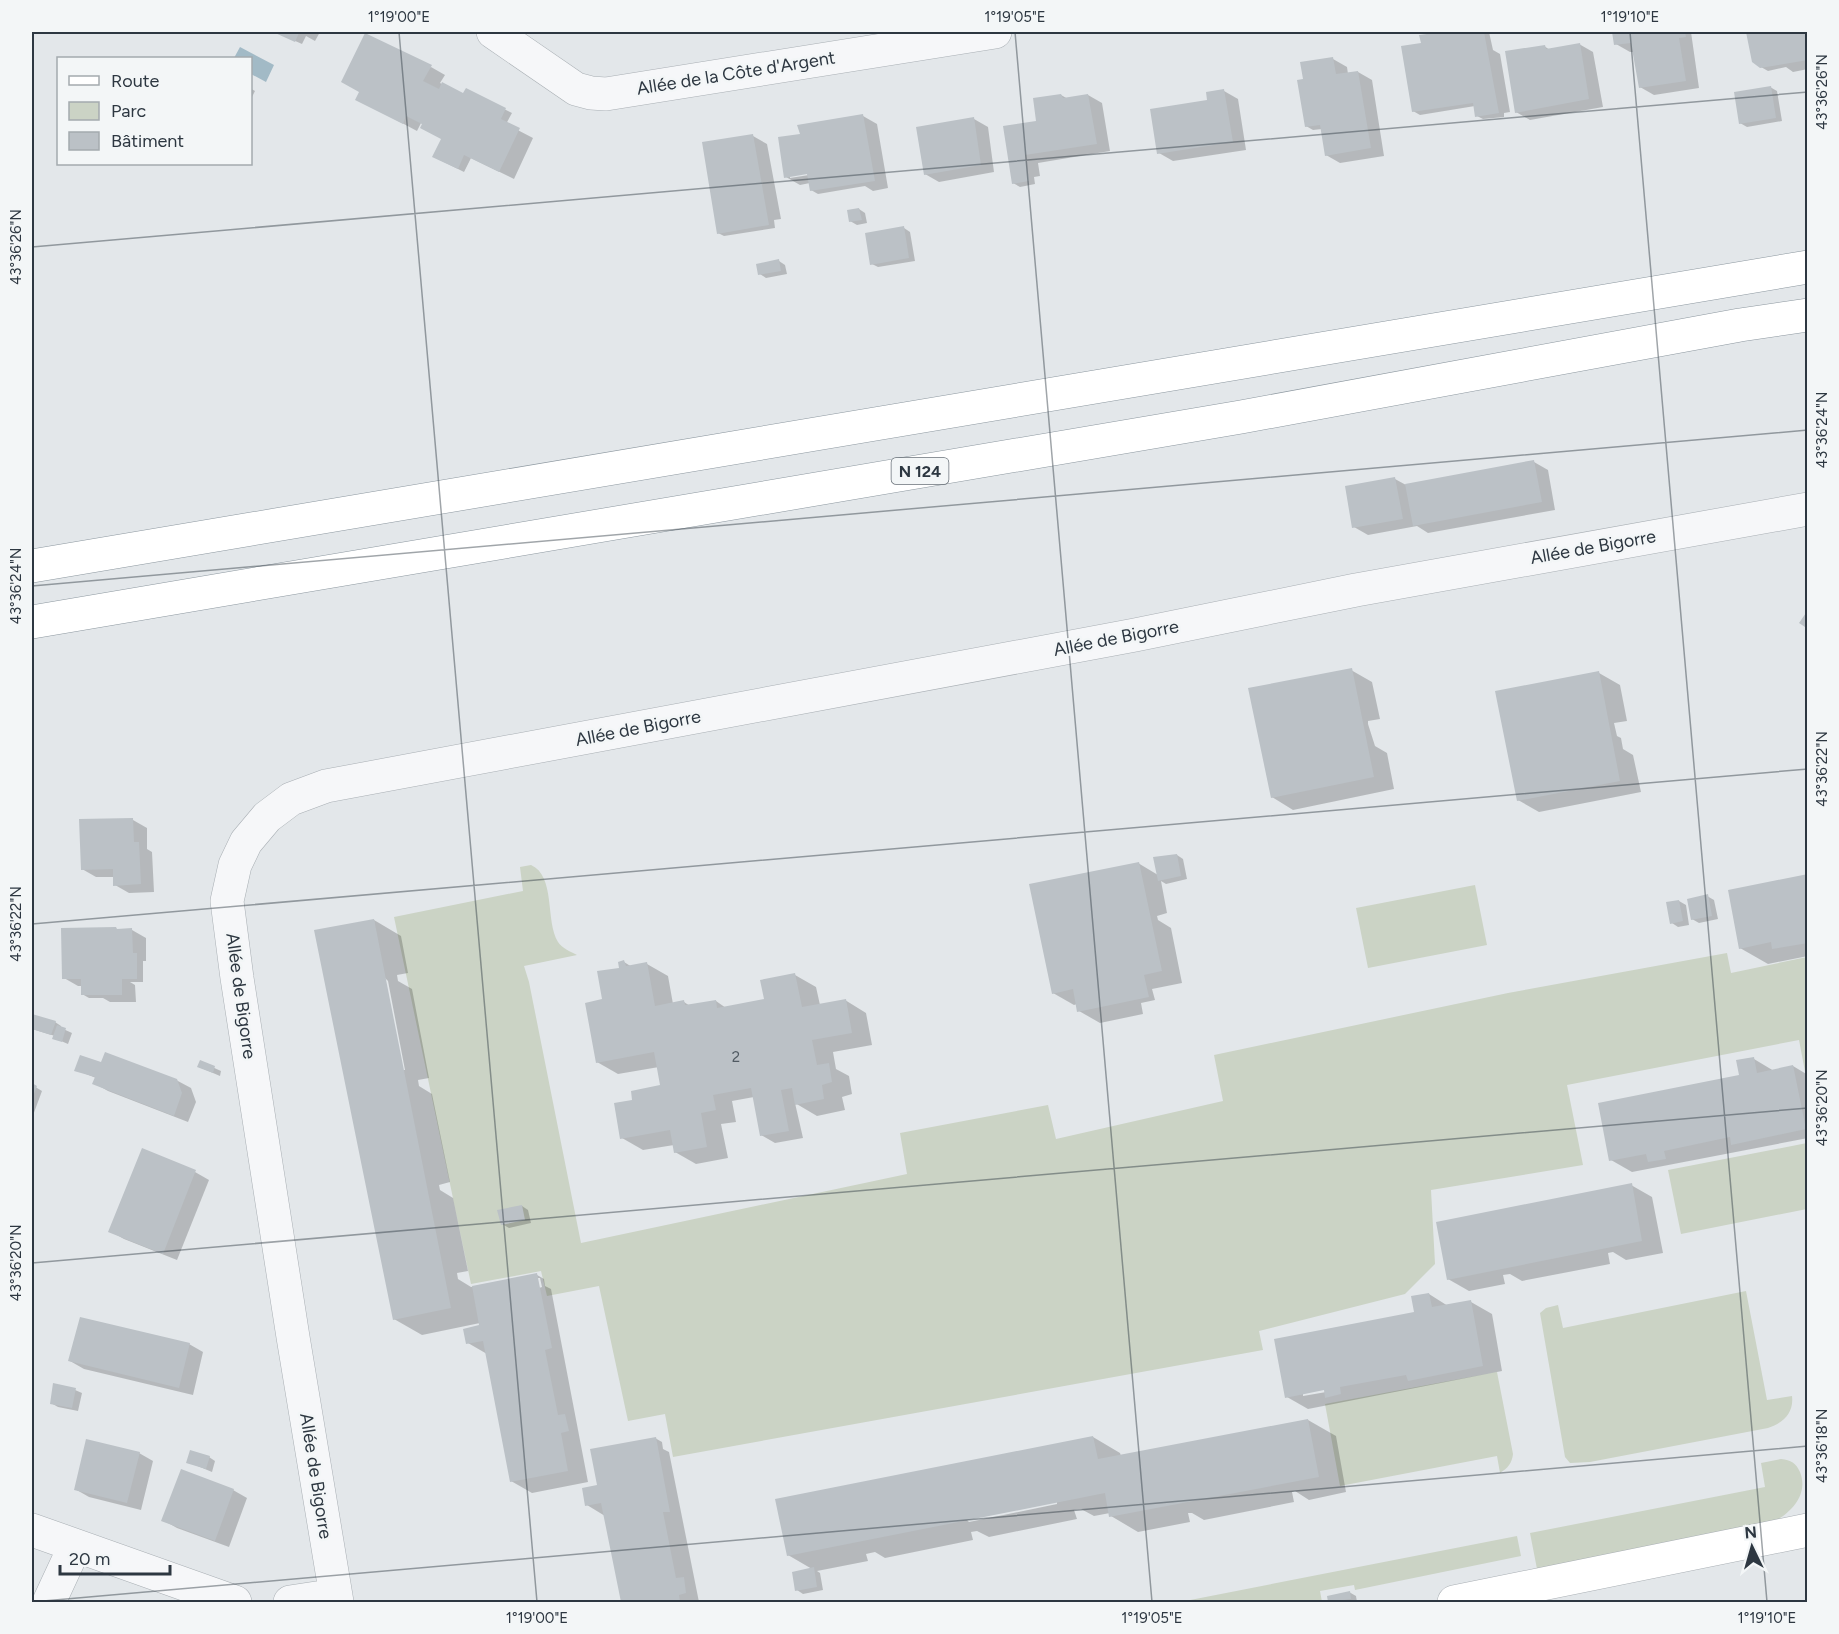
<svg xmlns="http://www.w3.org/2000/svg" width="1839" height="1634" viewBox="0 0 1839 1634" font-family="Figtree,sans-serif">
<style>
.green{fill:#cbd3c5}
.water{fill:#a2bac6}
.shadow{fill:#0003;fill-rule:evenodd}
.building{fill:#bbc1c6}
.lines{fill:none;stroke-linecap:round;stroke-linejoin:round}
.street-casing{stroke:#a9afb4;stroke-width:34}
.secondary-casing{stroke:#a9afb4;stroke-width:34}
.highway-casing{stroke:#8c979f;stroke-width:34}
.street{stroke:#f6f7f9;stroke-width:33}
.secondary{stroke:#fff;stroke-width:33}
.highway{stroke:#fff;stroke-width:33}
.ticks{fill:none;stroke:#2d3741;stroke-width:1.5;stroke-opacity:0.45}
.labels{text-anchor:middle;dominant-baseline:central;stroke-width:5;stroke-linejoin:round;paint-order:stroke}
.number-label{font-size:15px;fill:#505a62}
.shield{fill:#f3f6f7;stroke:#687078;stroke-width:1.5}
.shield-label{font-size:16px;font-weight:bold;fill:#2d3741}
.street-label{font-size:18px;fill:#2d3741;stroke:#f3f6f7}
.neatline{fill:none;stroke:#2d3741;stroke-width:2}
.ticks-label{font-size:15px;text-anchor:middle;fill:#2d3741}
</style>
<rect width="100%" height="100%" fill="#e3e7ea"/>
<path class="green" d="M531,865C556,876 545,921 558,942C562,948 571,952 577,955L524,966L529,982L581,1243L907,1174L900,1133L1048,1105L1056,1139L1223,1101L1214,1055L1508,993L1727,953L1731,973L1807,957V1082L1799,1040L1567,1085L1583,1165L1431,1190L1435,1264L1405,1294L1259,1331L1263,1350L673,1457L665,1414L628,1421L599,1286L547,1296L541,1271L471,1284L394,917L523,891L520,867Z
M1475,885L1487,945L1368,968L1356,908Z
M1807,1143V1209L1681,1234L1668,1170Z
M1746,1291L1767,1400L1792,1396C1794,1413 1783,1423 1768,1428L1590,1462L1570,1463L1565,1457L1540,1313L1546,1308L1558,1305L1563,1328Z
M1497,1372L1513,1454C1512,1463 1508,1468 1500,1473L1497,1456L1340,1486L1325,1404Z
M1781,1459C1791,1460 1796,1463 1800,1472C1809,1495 1791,1513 1772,1523L1537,1569L1530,1533L1765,1487L1761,1463Z
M1517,1536L1521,1556L1355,1590L1354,1585L1320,1591L1322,1602H1180Z"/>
<path class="water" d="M240,47L274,65L266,82L251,74L250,58H234Z"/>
<path class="shadow" d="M275,32H320L315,41L306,36L302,44Z
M1452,32H1489L1493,50L1500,54L1510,112L1504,113V117L1483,119L1477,116L1475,106L1420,115L1413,111L1422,44L1421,36Z
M1614,32H1691L1699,88L1654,95L1640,87L1634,52H1630L1616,44Z
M1748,32H1808V69L1793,72L1786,67L1768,71L1761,67L1753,61Z
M1579,44L1593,52L1603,107L1530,120L1516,112L1544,46L1550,50Z
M1333,59L1347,67L1348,74L1358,72L1372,80L1384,156L1340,163L1326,155L1322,129L1313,130L1306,126L1305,81Z
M431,67L445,75L440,83L464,95L466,90L512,113L506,124L533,138L514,179L471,158L464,172L440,160L442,139L424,124L421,123L417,131L357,99Z
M1770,87L1777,91L1782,121L1747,127L1740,123Z
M250,88L255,91L251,99H250Z
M1224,91L1238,99L1246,150L1173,161L1159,153L1208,101Z
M1061,95L1068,99L1088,95L1102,103L1110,151L1038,163L1040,176L1034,177L1035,184L1020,187L1013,183L1038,122Z
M863,116L877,124L888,188L873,191L865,186L818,194L811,190L810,183L800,185L786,177L805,135ZM809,172V175L790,178V175Z
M974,119L988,127L994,172L939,182L925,174Z
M753,136L767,144L781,219L774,220L775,228L724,236L718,233Z
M859,209L865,213L867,223L857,225L850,221Z
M904,228L910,232L915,261L878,267L872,264Z
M779,261L785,265L787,274L766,278L760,274Z
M1534,462L1548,470L1555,510L1428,533L1417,526L1368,535L1354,527L1395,479L1406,485Z
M1351,670L1372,682L1380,719L1368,721V724L1375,746L1387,753L1394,789L1293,810L1272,797Z
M1599,673L1620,685L1627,721L1614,723L1617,736L1621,738L1623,749L1633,755L1641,792L1539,812L1518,800Z
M133,820L147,828V849L152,852L154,892L129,893L115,885L114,877H96L82,869Z
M1177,855L1183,859L1187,879L1166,884L1161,881L1167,913L1157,916L1158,920L1171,928L1182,983L1152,989L1155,1000L1141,1003L1143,1014L1100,1023L1079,1011L1077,1004L1074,1005L1053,993L1138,863L1158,875Z
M1808,876V956L1768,964L1740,948Z
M1707,896L1714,900L1718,919L1699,923L1692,919Z
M1679,901L1686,905L1689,925L1678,927L1672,923Z
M374,920L401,936L408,973L397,975L398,981L412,989L429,1078L418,1080L419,1086L432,1094L450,1182L439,1185L440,1190L453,1198L468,1271L457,1273L458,1279L471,1287L537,1275L544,1279L545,1286L551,1289L588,1482L532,1493L511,1481L487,1354L468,1343L481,1326L480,1323L422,1335L394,1319ZM384,977L388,981L405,1070H402ZM537,1278H540L542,1287L539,1288Z
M132,930L146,938V961H143V982H130L135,985L136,1002H110L103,998H89L82,994V986H78L64,978Z
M624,962L632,967L647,964L668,976L673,1004L684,1002L690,1006L716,1001L726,1008L766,1001L795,975L816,987L820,1005L845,1000L866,1013L872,1045L833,1052L836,1069L849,1076L852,1094L842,1097L845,1110L817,1116L795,1103L803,1138L775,1143L761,1135L754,1097L732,1101L736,1122L721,1124L728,1158L696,1164L675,1152L674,1145L643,1150L622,1138L634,1101L662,1086L659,1067L618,1074L597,1062L604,1001Z
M32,1015L55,1022L61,1026V1028L72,1033L68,1044L54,1038L55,1036L32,1029Z
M1754,1059L1774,1071L1793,1066L1808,1075V1138L1632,1172L1611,1160L1741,1076Z
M201,1062L221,1071L220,1076L199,1067Z
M100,1063L176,1080L191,1088L196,1102L188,1122L108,1091L94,1083L96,1078L76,1070Z
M32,1085L42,1091L32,1118Z
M195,1172L209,1180L177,1260L124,1239L110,1231Z
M1631,1185L1652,1197L1663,1253L1626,1260L1613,1252L1608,1253L1610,1264L1522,1281L1510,1274L1503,1275L1505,1284L1469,1291L1448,1279Z
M522,1206L528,1210L531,1223L509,1228L502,1224Z
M1429,1294L1448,1306L1471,1302L1492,1314L1502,1371L1308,1409L1287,1397L1416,1313ZM1331,1388L1332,1391L1303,1396V1393Z
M189,1344L203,1352L193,1395L84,1369L70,1361Z
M75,1390L82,1393L78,1411L58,1407L51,1403Z
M1308,1420L1336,1436L1346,1492L1309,1500L1295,1491L1292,1492L1294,1502L1204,1520L1192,1513H1188L1190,1522L1138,1532L1111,1516L1110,1513L1094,1516L1081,1509L1074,1510L1077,1519L989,1537L977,1531L971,1532L973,1540L885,1558L875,1552L866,1554L868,1561L817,1571L820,1573L823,1590L803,1594L797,1590L812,1569L788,1555L1093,1437L1120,1453L1121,1456ZM1057,1501V1504L969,1522L966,1519Z
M655,1438L662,1442L663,1449L669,1452L699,1602H622L605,1516L587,1505L599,1486Z
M139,1453L153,1461L141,1510L89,1497L75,1489Z
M209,1457L215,1461L212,1472L188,1462Z
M233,1490L247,1498L229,1547L177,1528L163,1520Z
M1349,1592L1356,1596L1357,1602H1330L1329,1597Z"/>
<path class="building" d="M273,32H302L301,34L299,33L295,42Z
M1442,32H1484L1499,113L1475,117L1473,103L1412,112L1401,46L1421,43L1419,35Z
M1612,32H1685L1686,37L1679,38L1686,81L1639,88L1631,43L1614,45Z
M1746,32H1808V60L1760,68L1752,62Z
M365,33L432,65L423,81L439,89L442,82L463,93L466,88L506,108L501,119L520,128L499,172L464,155L458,169L432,157L441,139L420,128L422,124L406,116L403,124L355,100L359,92L341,82Z
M1580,43L1589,99L1515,113L1505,51L1545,45L1546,49Z
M1333,57L1336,74L1358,71L1371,148L1325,156L1320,125L1305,127L1297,80L1303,79L1300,62Z
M1771,86L1776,118L1739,124L1734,92Z
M1224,89L1233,142L1157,154L1150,109L1207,100L1206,92Z
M1061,94L1063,98L1088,94L1097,144L1025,155L1029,181L1012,184L1003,126L1036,121L1033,98Z
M863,114L875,181L810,191L807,174L784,178L778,137L800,134L797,125Z
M974,117L981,165L924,175L916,127Z
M753,134L769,225L717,234L702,142Z
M859,208L862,220L849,222L847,210Z
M904,226L909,258L870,265L865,233Z
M779,259L781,271L758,275L756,264Z
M1534,460L1542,502L1413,526L1405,484Z
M1395,477L1403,519L1352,528L1345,486Z
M1808,610V629L1799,623Z
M1352,668L1374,777L1271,798L1248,688Z
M1599,671L1620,781L1517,801L1495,691Z
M133,818L134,842H139L141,884L113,886V869L81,870L79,819Z
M1177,854L1181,876L1158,881L1153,857Z
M1139,862L1162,971L1144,975L1149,997L1077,1012L1073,989L1052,994L1029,884Z
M1808,874V943L1772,949L1771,942L1739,949L1728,890Z
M1708,894L1712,916L1691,920L1687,899Z
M1679,900L1683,921L1670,924L1666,902Z
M374,919L451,1308L393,1320L314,930Z
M116,927L117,929L132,928L133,953H137V979H122V995H81V979H62L61,928Z
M624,960L626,966L647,962L655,1006L684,1000L685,1005L716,1000L717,1008L764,999L760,980L795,973L802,1007L846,999L852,1033L812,1040L817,1065L829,1063L832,1082L822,1085L824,1099L795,1105L792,1088L781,1090L789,1131L760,1136L751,1088L713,1095L716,1110L701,1113L707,1147L674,1153L670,1130L620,1139L614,1103L632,1100L631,1091L660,1085L654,1052L596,1063L585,1003L602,999L597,971L619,968L618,962Z
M32,1014L56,1021L51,1035L32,1029Z
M57,1025L66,1028L62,1042L52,1039Z
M105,1052L177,1079L182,1093L174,1116L92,1084L95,1077L74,1071L80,1055L101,1062Z
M1754,1057L1757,1073L1793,1065L1806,1129L1731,1145L1730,1137L1664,1151L1666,1159L1648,1162L1646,1154L1609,1161L1598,1103L1739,1075L1736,1060Z
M200,1060L215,1066L213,1073L197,1067Z
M32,1083L37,1086L32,1099Z
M142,1148L196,1170L163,1254L108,1232Z
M1632,1183L1642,1241L1447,1280L1436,1222Z
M522,1205L525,1220L501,1225L497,1210Z
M537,1273L552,1348L545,1350L558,1415L565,1414L569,1431L561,1433L568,1471L510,1482L483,1341L466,1344L463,1329L479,1325L472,1286Z
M1429,1293L1432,1307L1471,1300L1483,1366L1408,1381L1406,1375L1340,1387L1341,1394L1325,1398L1324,1390L1285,1398L1274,1339L1414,1312L1411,1296Z
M80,1317L190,1343L179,1388L68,1361Z
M53,1383L76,1388L72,1408L50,1404Z
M1308,1419L1319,1477L1109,1517L1105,1493L787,1556L775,1499L1093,1436L1098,1459Z
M656,1437L670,1512H663L676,1578L684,1577L686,1593L679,1595L680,1602H621L601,1503L585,1506L582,1488L597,1485L590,1449Z
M86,1439L140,1452L127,1503L74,1490Z
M190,1450L210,1456L206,1469L186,1463Z
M181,1469L234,1489L215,1541L161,1521Z
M814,1567L817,1587L795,1591L792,1572Z
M1350,1591L1351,1599L1328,1602L1327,1596Z"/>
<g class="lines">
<defs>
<path id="street" d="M493,32L576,89L591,93L606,94L995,32
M32,1530L235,1602
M49,1602L75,1546
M290,1602L336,1595
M337,1602L293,1337L237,978L227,901L235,865L246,842L267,817L291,799L326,786L1135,635L1356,590L1808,509"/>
<path id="secondary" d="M1454,1602L1808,1530"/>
<path id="highway" d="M32,566L1808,267
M32,622L1241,417L1740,325L1808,315"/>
</defs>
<use href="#street" class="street-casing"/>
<use href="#secondary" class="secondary-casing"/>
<use href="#highway" class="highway-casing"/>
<use href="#street" class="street"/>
<use href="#secondary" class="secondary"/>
<use href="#highway" class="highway"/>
</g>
<path class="ticks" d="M399,32L537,1602M1015,32L1152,1602M1630,32L1767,1602M32,247L1808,92M32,586L1808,430M32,924L1808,769M32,1263L1808,1108M32,1602L1808,1446"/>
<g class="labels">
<g class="number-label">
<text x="736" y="1057">2</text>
</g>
<rect class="shield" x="891.5" y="458" width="57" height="26" rx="4.5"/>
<g class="shield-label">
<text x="920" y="471">N 124</text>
</g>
<g class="street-label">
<text transform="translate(736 73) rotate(-9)">Allée de la Côte d'Argent</text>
<text transform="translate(1593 547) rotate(-10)">Allée de Bigorre</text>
<text transform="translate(1116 638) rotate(-11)">Allée de Bigorre</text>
<text transform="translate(638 728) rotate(-11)">Allée de Bigorre</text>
<text transform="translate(241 996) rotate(82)">Allée de Bigorre</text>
<text transform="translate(316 1476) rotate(81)">Allée de Bigorre</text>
</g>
</g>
<rect width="1839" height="1634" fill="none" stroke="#f3f6f7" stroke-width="66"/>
<rect x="57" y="57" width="195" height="108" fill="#f3f6f7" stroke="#a4aaae" stroke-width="1.5"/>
<rect x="69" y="76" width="30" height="9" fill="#ffffff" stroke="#a4aaae" stroke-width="1.5"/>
<text x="111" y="87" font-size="18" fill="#2d3741">Route</text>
<rect x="69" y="102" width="30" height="18" fill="#cbd3c5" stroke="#a4aaae" stroke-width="1.5"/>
<text x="111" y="117" font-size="18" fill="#2d3741">Parc</text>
<rect x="69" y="132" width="30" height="18" fill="#bbc1c6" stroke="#a4aaae" stroke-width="1.5"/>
<text x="111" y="147" font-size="18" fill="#2d3741">Bâtiment</text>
<g transform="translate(1752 1547) rotate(355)" stroke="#f3f6f7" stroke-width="4.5" paint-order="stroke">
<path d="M0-4.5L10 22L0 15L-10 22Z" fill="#2d3741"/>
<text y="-9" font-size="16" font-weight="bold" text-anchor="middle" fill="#2d3741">N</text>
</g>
<path d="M60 1565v9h110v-9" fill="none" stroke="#2d3741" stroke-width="3"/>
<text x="69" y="1565" font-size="18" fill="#2d3741" stroke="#f3f6f7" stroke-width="4.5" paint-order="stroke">20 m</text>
<rect x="33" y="33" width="1773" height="1568" class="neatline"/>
<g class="ticks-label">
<text x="399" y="22">1°19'00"E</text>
<text x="1015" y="22">1°19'05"E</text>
<text x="1630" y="22">1°19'10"E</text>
<text transform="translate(1822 92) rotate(-90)" y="5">43°36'26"N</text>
<text transform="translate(16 247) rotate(-90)" y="5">43°36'26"N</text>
<text transform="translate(1822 430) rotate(-90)" y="5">43°36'24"N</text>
<text transform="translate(16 586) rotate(-90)" y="5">43°36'24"N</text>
<text transform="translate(1822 769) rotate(-90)" y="5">43°36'22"N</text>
<text transform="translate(16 924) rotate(-90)" y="5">43°36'22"N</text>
<text transform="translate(1822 1108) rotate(-90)" y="5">43°36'20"N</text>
<text transform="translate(16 1263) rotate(-90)" y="5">43°36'20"N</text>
<text transform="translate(1822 1446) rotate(-90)" y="5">43°36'18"N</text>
<text x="537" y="1623">1°19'00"E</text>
<text x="1152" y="1623">1°19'05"E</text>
<text x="1767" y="1623">1°19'10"E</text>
</g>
</svg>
